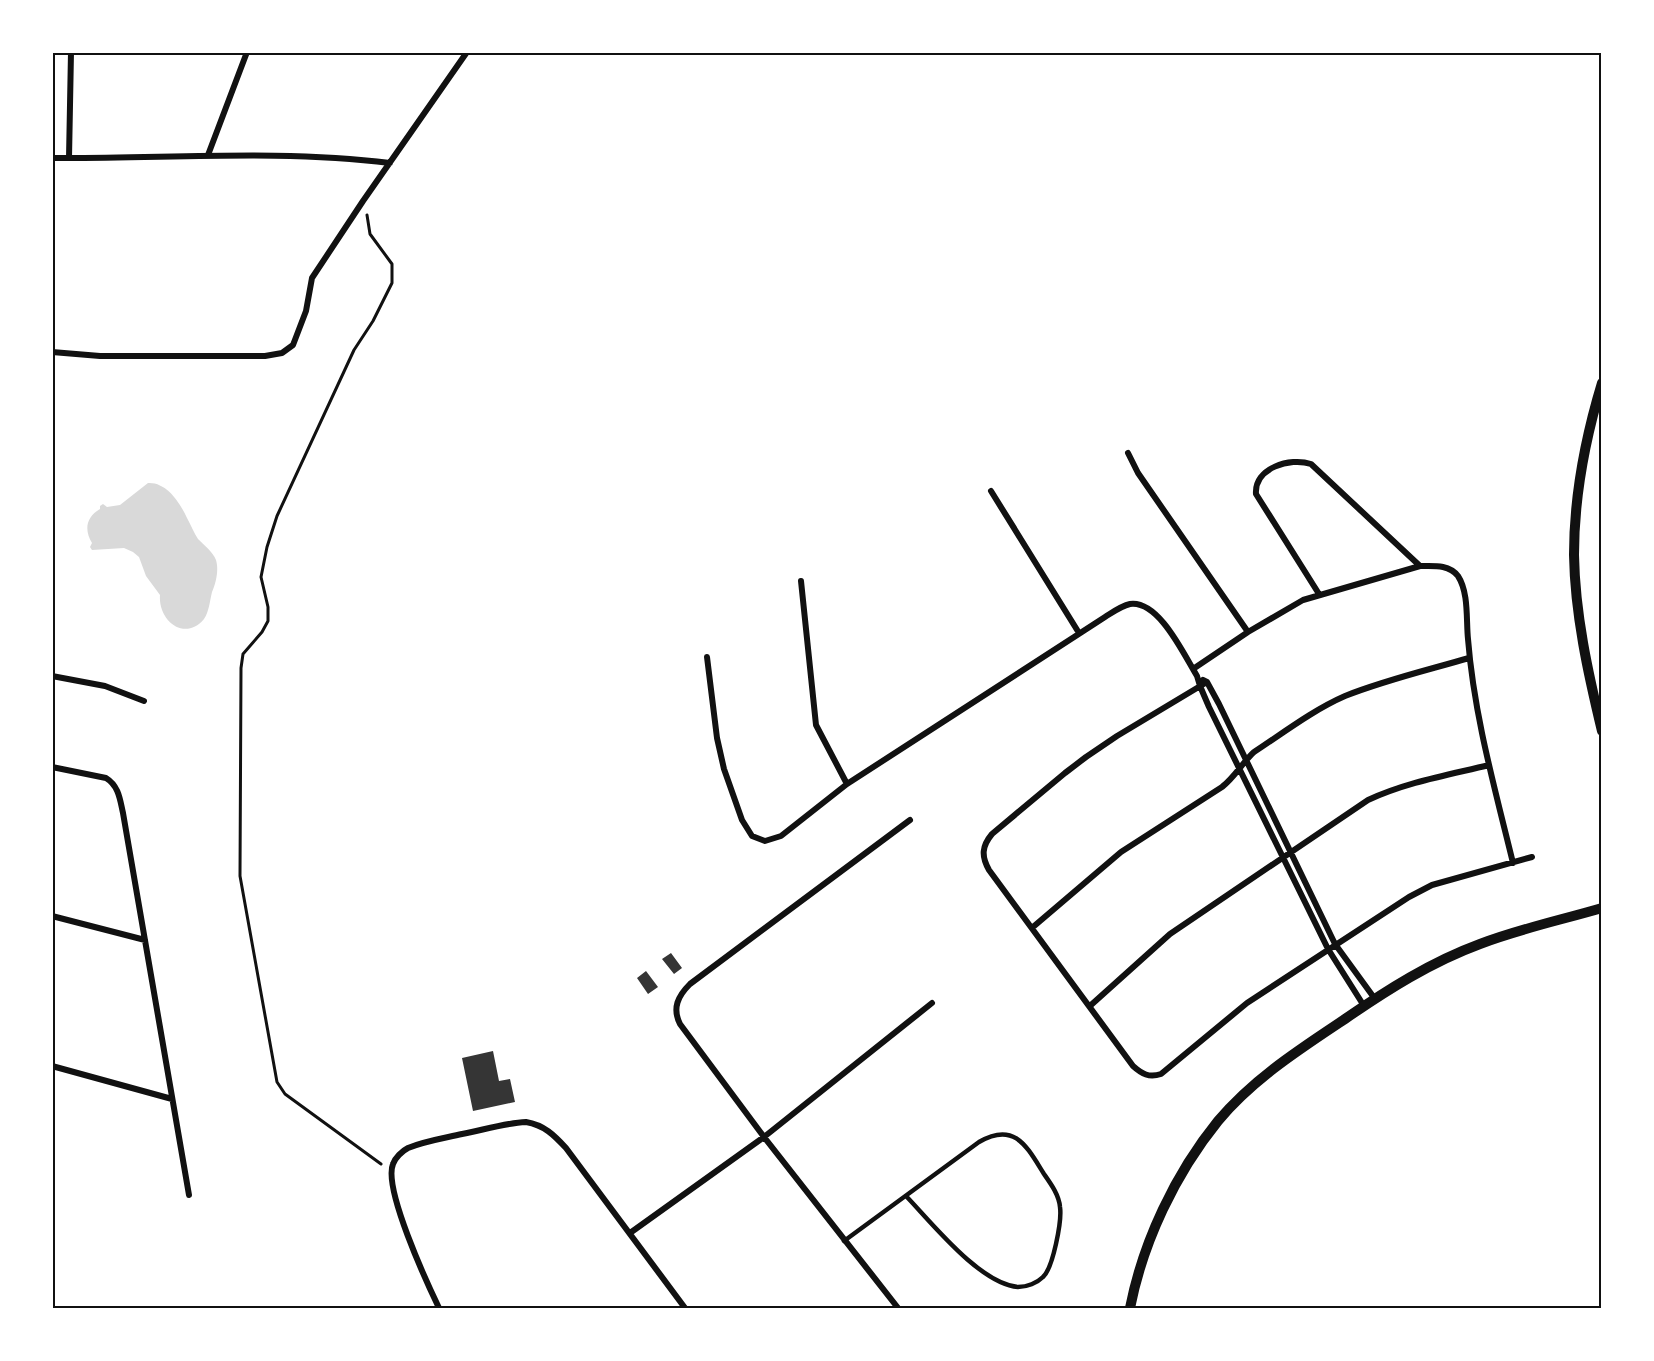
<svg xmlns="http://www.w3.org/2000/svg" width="1654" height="1361" viewBox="0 0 1654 1361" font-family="Barlow,sans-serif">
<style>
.water{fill:#d9d9d9}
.building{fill:#353535}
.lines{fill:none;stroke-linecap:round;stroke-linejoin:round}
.path{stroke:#111;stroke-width:3}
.service{stroke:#111;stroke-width:4.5}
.minor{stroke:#111;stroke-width:6}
.tertiary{stroke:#111;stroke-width:10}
.neatline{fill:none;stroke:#111;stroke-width:2}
</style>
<rect width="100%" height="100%" fill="#fff"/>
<path class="water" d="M148,483C167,482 180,503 187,518C191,525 194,533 198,539C204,545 213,552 216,560C219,570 216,583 212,592C210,600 209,612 204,619C185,642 158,621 160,595L146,576L139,557L133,552L124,548L92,550L90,547L92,543C84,530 86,517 100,509V506L103,504L107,507L120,505Z"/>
<path class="building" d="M671,953L682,968L674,974L662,959Z
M646,971L658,987L648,994L637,978Z
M493,1051L499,1081L510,1079L515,1102L473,1111L462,1058Z"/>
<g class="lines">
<path class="path" d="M367,215L370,234L392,264V283L373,321L354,350L277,516L267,547L261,577L268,607V621L262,632L243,654L241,668L240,876L277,1082L285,1094L381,1164"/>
<path class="service" d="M844,1241L979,1142C1015,1121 1027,1147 1044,1174C1051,1184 1059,1195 1060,1207C1062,1221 1053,1268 1043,1277C1037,1283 1027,1287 1018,1287C980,1284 931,1222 906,1196"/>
<path class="minor" d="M208,155L247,52
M52,158C165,159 278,149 390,163
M69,158L71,52
M52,352L100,356H265L282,353L293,345L306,311L312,278L363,201L467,52
M1128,453L1138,473L1248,632
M991,491L1079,633
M801,581L816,725L847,784
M1319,594L1256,494C1254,468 1290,457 1311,464L1420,566
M707,657L717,738L724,769L742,820L752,836L765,841L781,836L847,784L1105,617C1113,612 1121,606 1130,604C1159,600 1184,655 1197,676L1200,686L1209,707L1328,949L1364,1006
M1193,669L1248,632L1303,600L1420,566C1433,566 1449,564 1458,576C1469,593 1466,620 1468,639C1474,715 1495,789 1513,863
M52,676L105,686L144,701
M1203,680L1207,682L1219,704L1335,944L1375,999
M1207,682L1117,736L1086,757L1065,773L992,834C982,846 981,856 989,870L1133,1066C1142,1074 1149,1078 1161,1074L1247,1003L1409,897L1432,885L1532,857
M52,767L106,778C119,786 120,800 123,813L189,1195
M52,916L145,940
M1033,927L1121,852L1222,787C1235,777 1242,763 1254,752C1283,733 1313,710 1345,696C1385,680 1428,670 1469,658
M1091,1005L1170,934L1368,800C1407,782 1448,775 1489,765
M52,1066L172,1099
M630,1233L764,1137L932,1003
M439,1308C427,1283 383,1188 393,1164C395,1158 402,1151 408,1148C425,1141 445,1138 462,1134C483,1130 505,1123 526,1122C544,1125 554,1135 566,1148L685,1308
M898,1308L764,1137L680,1024C672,1008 678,996 690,984L910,820"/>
<path class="tertiary" d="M1602,383C1585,439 1574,496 1574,555C1575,614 1588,673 1602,731
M1130,1308C1143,1242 1175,1174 1218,1121C1253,1079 1300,1049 1345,1019C1387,990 1431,962 1480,944C1519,929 1561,920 1602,908"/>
</g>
<rect width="1654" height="1361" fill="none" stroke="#ffffff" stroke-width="108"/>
<rect x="54" y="54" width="1546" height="1253" class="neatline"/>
</svg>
